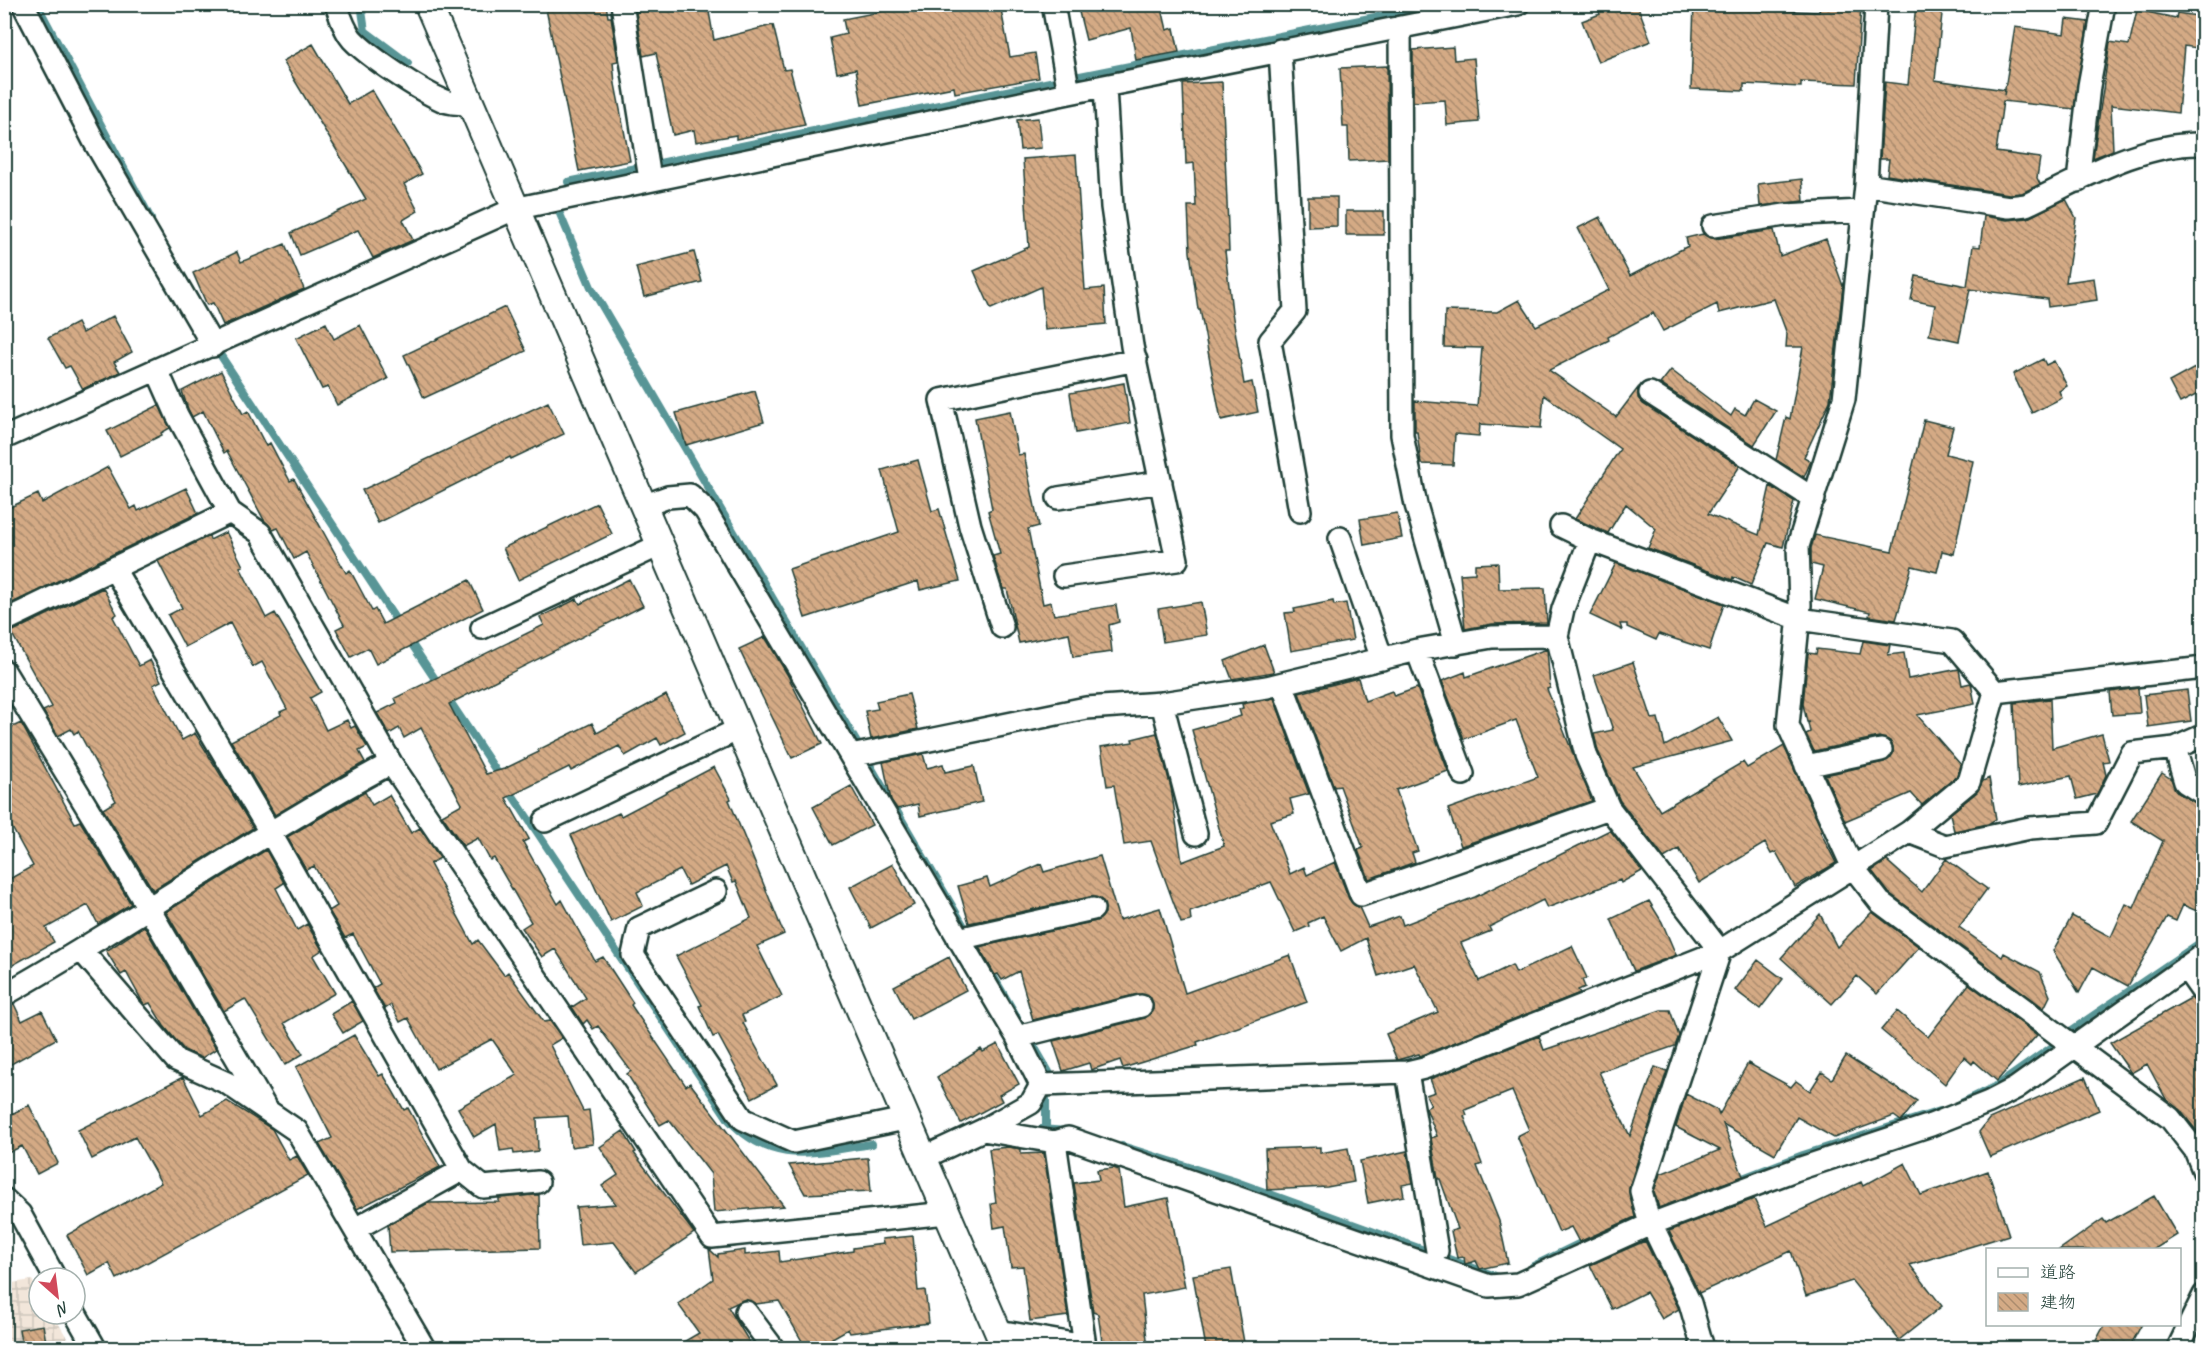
<svg xmlns="http://www.w3.org/2000/svg" width="2208" height="1353" viewBox="0 0 2208 1353" font-family="Caveat,'Klee One',sans-serif">
<style>
.industrial{fill:url(#industrial-grid)}
.lines{fill:none;stroke-linecap:round;stroke-linejoin:round}
.stream{stroke:#589596;stroke-width:8}
.building{fill:url(#building-back-hatch);stroke:#1f3d34;stroke-width:1.5}
.minor-casing{stroke:#1f3d34;stroke-width:26}
.tertiary-casing{stroke:#1f3d34;stroke-width:30}
.minor{stroke:#fff;stroke-width:21}
.tertiary{stroke:#fff;stroke-width:26}
</style>
<defs>
<pattern id="industrial-grid" width="8" height="8" patternUnits="userSpaceOnUse" patternTransform="scale(1.5)"><rect width="8" height="8" fill="#f2e6da"/><path d="M0 4h8M4 0v8" fill="none" stroke="#cfc6bc"/></pattern>
<pattern id="building-back-hatch" width="6" height="6" patternUnits="userSpaceOnUse" patternTransform="scale(1.5)"><rect width="6" height="6" fill="#d4aa85"/><path d="M-1 5l2 2M0 0l6 6M5-1l2 2" fill="none" stroke="#ab8c6e"/></pattern>
</defs>
<rect width="100%" height="100%" fill="#fff"/>
<filter id="ink" filterUnits="userSpaceOnUse"><feTurbulence type="fractalNoise" baseFrequency=".0167" numOctaves="2"/><feDisplacementMap in="SourceGraphic" scale="12" xChannelSelector="R" yChannelSelector="G"/><feConvolveMatrix kernelMatrix="1 2 1 2 8 2 1 2 1" color-interpolation-filters="sRGB"/></filter>
<g filter="url(#ink)">
<path class="industrial" d="M32,1280L39,1292V1314H53L73,1348H5V1284Z"/>
<g class="lines">
<path class="stream" d="M37,4L151,219
M361,4L365,31L408,63
M568,182L1045,83L1440,4
M557,207L591,287L1017,1017
M221,356L400,626
M407,637L729,1120C773,1167 814,1152 872,1144
M2072,1030L2204,940
M1028,1036L1049,1072
M1046,1097V1129
M1961,1103L1998,1085L2052,1047
M1041,1129L1066,1131
M1122,1146L1234,1181L1501,1278
M1717,1188L1803,1155L1940,1111
M1533,1266L1634,1217"/>
</g>
<path class="building" d="M545,4H606L608,17H611L618,61L613,62L615,84L630,161L579,171Z
M673,4H684L685,10L708,6L714,40L773,25L784,70L790,69L805,125L736,139V135L696,142L694,130L673,135L656,53L643,56L636,12Z
M920,4H1000L1010,57L1035,53L1039,78L955,93L954,87L862,105L856,69L837,73L830,38L846,34L843,19Z
M1077,4H1161L1167,30L1174,28L1179,52L1136,60L1131,28L1086,40Z
M1595,4H1637L1651,41L1598,62L1582,21L1600,14Z
M1694,4H1746V9L1819,12L1820,4L1861,6L1856,84L1801,82V87L1744,84V91L1691,89Z
M1916,4H1943L1935,80L2005,90L2004,95L2015,27L2064,34L2066,19L2088,22L2074,109L2003,101L1996,152L2040,158L2037,178L2040,184L2022,193L2009,194L1887,175L1889,159H1880L1885,82L1908,85Z
M2137,10L2176,18L2177,13L2204,17V49L2184,46L2178,113L2111,105L2113,150L2093,158L2110,42L2129,45Z
M313,44L348,104L372,90L422,174L404,184L418,211L403,220L413,240L373,258L358,230L300,255L291,233L366,199L283,61Z
M1453,47L1454,60L1474,58L1479,122L1447,125L1445,100L1413,102V50Z
M1387,66L1388,159L1349,161L1348,127H1343L1340,68Z
M1222,82L1229,251H1225L1232,312L1244,384L1252,382L1258,412L1221,420L1200,309H1198L1190,252L1188,206H1196L1194,163L1186,164L1183,84Z
M1038,118L1041,148L1020,150L1017,120Z
M1076,155L1085,290L1104,288L1106,324L1045,330L1041,287L991,309L974,271L1029,247L1023,159Z
M1802,179L1804,201L1760,206L1758,184Z
M1308,197H1337V226L1308,227Z
M2066,199L2076,218L2066,282L2094,278L2097,300L2048,307L2047,299L1970,289L1959,341L1929,335L1935,305L1911,300L1916,276L1967,286L1973,246L1980,247L1984,216L2007,220L2028,218Z
M1346,211H1384V235H1346Z
M1600,217L1630,276L1688,246L1686,238L1703,234L1715,239L1774,230L1780,256L1826,239L1843,286L1830,401L1804,457L1811,461L1804,477L1776,460L1786,417L1790,419L1803,347H1786L1787,334L1774,299L1719,313L1717,304L1663,331L1653,313L1608,337L1609,340L1549,370L1616,417L1638,388V398L1643,404L1740,466L1708,514L1759,535L1770,486L1794,501L1783,547L1768,543L1751,585L1733,577L1732,580L1648,548L1656,529L1626,504L1608,533L1575,519L1620,449L1544,395L1541,428L1480,424L1479,436L1455,434L1453,465L1421,464L1417,431H1415V401L1477,406L1482,348L1444,347L1445,311L1497,312L1519,300L1536,326L1609,290L1578,228Z
M285,244L304,289L223,325L213,303L207,305L193,273L237,252L241,262Z
M694,252L702,282L644,297L636,267Z
M505,307L526,351L424,398L404,355Z
M113,316L132,352L114,362L120,372L83,389L70,366L65,368L48,338L77,323L82,333Z
M326,323L334,339L360,325L388,379L337,405L328,387L322,389L296,338Z
M2043,359L2046,365L2054,361L2067,386L2059,391L2062,398L2032,413L2013,374Z
M2204,363V391L2180,403L2169,382Z
M1671,370L1731,416L1735,409L1745,415L1754,399L1776,411L1754,445L1660,384Z
M221,371L243,414L248,411L266,446L270,443L290,481L294,479L346,573L350,570L372,611L375,609L383,624L469,580L483,609L376,664L368,648L351,657L336,629L344,625L306,552L294,559L278,528L273,530L264,520L227,451L224,453L203,411L192,417L188,409L182,391Z
M1124,383L1130,423L1076,433L1070,393Z
M755,391L764,422L686,445L676,413Z
M548,402L564,434L511,459L510,457L378,523L362,490Z
M159,405L170,428L161,433L162,435L120,456L107,431Z
M1010,411L1018,455L1024,454L1039,526L1028,529L1043,604L1051,602L1054,615L1116,605L1119,622L1109,625L1112,652L1073,657L1069,633L1019,643L1007,589H1003L993,556L1000,554L988,511L992,509L975,418Z
M1924,420L1953,427L1946,454L1973,461L1954,554L1942,551L1937,572L1912,566L1896,620L1869,616L1870,612L1815,599L1823,567L1811,564V548L1815,535L1892,551Z
M918,460L932,511L939,509L960,581L920,590L918,581L805,618L789,569L899,532L882,470Z
M108,467L131,509L136,506L138,511L186,488L198,513L4,607V510L38,494L42,503Z
M597,503L612,534L518,580L503,548Z
M1397,513L1402,538L1364,545L1360,519Z
M226,532L243,566L240,567L266,618L275,613L321,692L310,698L326,730L347,720L351,728L355,726L367,747L359,751L365,762L275,815L231,741L281,715L280,712L287,709L262,662L253,667L230,623L185,647L168,615L182,608L158,561L209,536L210,540Z
M1498,563L1499,589L1545,588L1547,623L1492,624L1465,629L1460,574L1475,573V564Z
M1616,563L1724,604L1709,650L1659,634L1656,640L1627,627V624H1620L1622,630L1590,615Z
M629,579L643,606L449,704L486,774L504,769L539,752L538,750L592,723L597,733L666,695L685,732L661,745L657,738L625,756L619,746L571,771L569,767L506,798L529,839L523,842L558,904L562,900L595,961L603,957L633,1003L631,1005L686,1086L690,1083L784,1206L714,1212L711,1174L669,1120L660,1125L627,1074L631,1071L598,1026L593,1029L587,1020L583,1024L572,1007L586,998L555,949L542,957L522,928L531,922L494,858L490,860L478,838L463,846L442,815L462,804L421,728L404,738L399,728L389,734L377,713L397,703L395,698L544,625L540,617L577,599L580,604Z
M103,588L117,614L113,617L139,666L150,660L161,681L153,685L182,740L195,733L253,828L153,890L103,809L116,801L78,731L74,734L71,729L58,736L43,711L52,707L11,632Z
M1333,601L1334,605L1346,603L1353,640L1291,651L1285,613L1295,612L1294,609Z
M1201,602L1207,635L1163,642L1158,609Z
M765,637L787,674L822,744L792,758L739,649Z
M1863,641L1890,645L1888,655L1904,653L1908,679L1959,669L1962,685L1971,683L1975,704L1917,715L1961,765L1958,775L1922,805L1911,793L1845,821L1825,775L1884,762L1893,754V747L1890,741L1879,737L1814,751L1806,734L1810,732L1808,723L1810,722H1807L1803,704L1808,653L1816,654L1817,649L1860,654Z
M1264,645L1274,672L1232,679L1225,661Z
M1547,649L1550,688L1547,689L1592,801L1461,846L1448,809L1538,777L1516,720L1464,739L1442,681L1465,672L1466,677Z
M1633,662L1652,719L1658,718L1665,746L1718,717L1732,741L1633,767L1660,811L1743,762L1747,768L1784,746L1822,831H1820L1836,863L1795,887L1776,852L1771,854L1765,843L1699,883L1679,849L1664,858L1620,801L1598,751L1594,734L1613,730L1594,675Z
M1358,678L1365,701L1392,691L1394,696L1417,688L1448,771L1396,790L1418,851L1412,853L1415,862L1369,879L1358,850L1363,848L1340,786L1334,787L1299,693Z
M2138,688L2140,713L2112,715L2110,692Z
M2187,690L2191,721L2148,727L2144,695Z
M909,694L918,729L871,739L865,711L878,709L876,701Z
M1274,698L1309,794L1290,799L1294,814L1270,821L1290,874L1304,867L1307,875L1335,862L1349,899L1359,907L1368,927L1400,916L1403,925L1475,897L1610,830L1642,871L1621,883L1620,880L1547,908L1543,900L1489,927L1491,931L1461,943L1479,981L1512,965L1516,973L1572,946L1587,978L1582,980L1585,987L1578,990L1580,993L1420,1056L1419,1054L1397,1060L1386,1034L1438,1012L1414,964L1378,976L1366,938L1341,951L1323,916L1308,923L1309,926L1295,932L1271,882L1190,912L1191,921L1181,923L1151,841L1124,845L1114,785L1107,786L1101,747L1133,742L1132,739L1157,733L1171,788L1182,862L1224,846L1192,730L1241,716L1239,709L1243,708L1242,704Z
M2050,699L2052,748L2102,734L2109,761L2103,762L2106,775L2097,794L2077,799L2071,776L2018,787L2014,703Z
M21,723L75,823L80,821L131,904L98,924L88,905L46,928L54,942L4,970V882L33,866L4,813V731Z
M923,754L927,768L943,764L945,772L974,766L982,802L920,816L918,804L897,809L891,800L883,762Z
M714,767L731,799L729,800L784,934L757,946L782,996L742,1015L745,1022L743,1023L777,1085L752,1098L718,1035L713,1037L699,1006L702,1005L676,956L751,918L736,881L733,882L726,866L688,885L680,870L637,892L643,906L611,922L571,835L619,813L621,816Z
M2162,773L2171,779L2178,793L2204,807V914L2183,905L2176,921L2167,917L2128,986L2093,967L2079,993L2053,951L2072,916L2111,937L2126,904L2134,908L2163,841L2131,821Z
M1989,778L1996,819L1988,824L1954,831L1950,814L1977,792L1983,781Z
M851,786L872,825L833,845L813,807Z
M365,792L372,805L389,795L411,833L420,828L440,858L430,864L473,944L478,940L504,975L508,972L544,1022L550,1021L562,1038L550,1045L583,1111L589,1110L593,1144L571,1147L568,1116L537,1118L538,1151L514,1154L513,1149L500,1151L496,1124L474,1137L458,1108L517,1075L492,1039L436,1069L408,1018L400,1022L391,1005L385,1009L373,988L380,984L353,934L345,938L329,911L337,906L314,866L306,870L287,837Z
M266,850L284,883L276,888L297,930L307,924L322,950L313,956L335,993L284,1023L303,1054L285,1065L245,999L224,1011L166,912Z
M1100,856L1119,920L1160,908L1185,993L1290,955L1307,1002L1197,1042L1198,1045L1123,1068L1120,1060L1091,1070L1089,1063L1063,1071L1053,1041L1145,1018L1153,1009L1151,998L1138,994L1033,1020L1019,971L1002,980L998,974L995,975L979,947L1096,921L1105,913L1103,901L1090,897L969,923L958,886L987,878L990,887L1041,864L1044,872Z
M1946,859L1987,889L1959,927L2002,957L2004,953L2040,972L2050,996L2044,1008L1889,893L1872,871L1887,861L1922,892Z
M893,864L914,905L871,928L850,887Z
M1649,901L1662,922L1676,955L1634,971L1611,919Z
M1872,912L1919,947L1877,994L1857,976L1832,1004L1781,958L1820,914L1837,947Z
M144,926L216,1049L202,1058L184,1050L164,1026L150,1003L145,1005L142,1001L126,972L121,975L106,951Z
M949,957L966,990L911,1019L894,986Z
M1758,960L1783,979L1760,1009L1735,990Z
M1969,984L2037,1035L1997,1081L1974,1061L1972,1064L1964,1057L1945,1084L1881,1030L1897,1011L1928,1037Z
M2191,998L2204,1009V1140L2180,1110L2166,1099L2147,1064L2131,1073L2110,1043Z
M352,1001L363,1021L343,1033L331,1014Z
M14,1004L22,1021L42,1011L56,1039L4,1068V1008Z
M1661,1010H1670L1679,1036L1675,1046L1599,1072L1630,1136L1655,1067L1667,1071L1629,1187L1635,1217L1579,1242L1571,1227L1559,1232L1517,1136L1529,1130L1512,1091L1465,1110L1467,1115L1464,1116L1482,1164L1477,1166L1499,1221L1508,1263L1480,1269L1476,1261L1465,1264L1464,1257L1457,1258L1451,1231L1458,1229L1440,1179H1438L1431,1138L1437,1136L1426,1108L1431,1105L1426,1095L1435,1092L1430,1079L1539,1036L1544,1050Z
M354,1035L379,1076L383,1074L404,1110L408,1108L440,1167L357,1209L319,1144L332,1138L296,1067Z
M998,1044L1019,1084L999,1095L1002,1101L961,1123L937,1077L981,1049L983,1052Z
M1846,1056L1917,1101L1901,1121L1894,1116L1834,1138L1797,1117L1775,1154L1723,1124L1743,1176L1659,1208L1654,1191L1660,1174L1720,1150L1676,1127L1686,1094L1717,1110L1719,1115L1748,1063L1791,1087L1796,1081L1810,1091L1822,1072L1832,1079Z
M183,1077L202,1115L227,1101L272,1129L289,1160L297,1156L308,1175L117,1279L109,1263L88,1275L67,1235L161,1183L135,1137L92,1159L78,1130Z
M2085,1077L2099,1110L1990,1157L1979,1132L1989,1119Z
M29,1105L58,1163L37,1174L22,1146L4,1155V1118Z
M623,1131L636,1152L634,1153L694,1233L636,1272L614,1242L580,1245L576,1207L616,1204L602,1186L618,1175L600,1147Z
M1008,1147L1021,1149V1154L1044,1153L1068,1316L1030,1321L1023,1266L1011,1267L1005,1226L994,1228L991,1204L996,1203L989,1149Z
M1320,1147V1153L1348,1148L1354,1182L1327,1187L1267,1190L1265,1149Z
M1407,1151L1413,1183L1402,1185L1404,1196L1368,1203L1360,1161Z
M865,1158H868L871,1191L805,1194L789,1165Z
M1905,1163L1921,1195L1988,1171L2009,1235L1910,1265L1942,1306L1899,1340L1852,1281L1806,1296L1791,1251L1699,1293L1669,1231L1754,1199L1767,1226L1861,1182L1863,1186Z
M1114,1168L1119,1170L1124,1207L1168,1198L1185,1287L1142,1295L1148,1348H1103L1098,1314L1093,1312L1074,1183L1099,1180L1097,1170Z
M533,1195H539L540,1248L390,1252L388,1225L428,1203L499,1202V1198Z
M2154,1196L2177,1235L2153,1250H2059L2103,1219L2106,1223Z
M913,1236L918,1291L925,1290L929,1323L850,1333L848,1329L815,1348H806L779,1301L756,1304L745,1299L728,1307L753,1348H673L699,1333L678,1304L713,1279L709,1249L718,1257V1254L745,1250V1255L779,1251L780,1262L853,1251V1248L883,1244L882,1239Z
M1645,1241L1679,1309L1662,1319L1646,1292L1612,1309L1590,1265Z
M1231,1269L1245,1348H1206L1193,1275Z
M2105,1324H2142L2129,1348H2092Z
M43,1325L47,1348H22L19,1329Z"/>
<g class="lines">
<defs>
<path id="minor" d="M23,4L94,141L213,346
M336,4C340,16 344,29 352,39C369,57 419,90 442,100C450,104 461,103 470,105
M622,4L650,179
M1053,4L1069,93
M1876,4L1866,185L1844,399L1798,546L1800,605L1788,725L1852,866L1880,902L2170,1118L2195,1150L2204,1172
M1400,27L1402,435L1416,505L1456,644
M1280,50L1295,311L1270,341L1300,511
M2078,181L2089,86L2104,4
M1866,185L2009,207L2026,205C2081,179 2141,142 2204,144
M1713,226L1785,215L1861,211
M157,370L177,415L230,512L260,533L391,763L712,1237L947,1213
M1650,393L1814,499
M4,438L514,209L1069,93L1518,4
M1058,498L1161,482
M643,506L668,497L690,495L705,510L1017,1037L1041,1085
M1561,526L1590,540L1799,619L1952,641L1995,692
M1340,538L1382,659
M114,569L270,832L462,1170L483,1187L538,1182
M1064,576L1177,560L1132,346L1112,207L1105,87
M4,621L230,512
M1002,627L970,526L941,400L1136,360
M482,628L660,545
M1557,636L1563,609L1590,540
M1417,650L1463,774
M4,671L149,909L264,1105
M1282,684L1361,895L1609,808
M1162,703L1196,834
M2175,748L2185,782L2204,794
M851,756L1086,708L1162,703L1267,687L1417,650L1492,637L1557,636L1586,755L1609,808L1720,951L1641,1191L1648,1217L1690,1303L1703,1348
M1806,766L1881,750
M545,821L739,729
M1909,832L1945,846L2030,828L2096,823L2132,753L2175,748L2204,735
M716,891L639,928L633,955L743,1119L794,1142L905,1119
M958,939L1093,909
M82,951L176,1060L227,1083L297,1131L424,1348
M2185,967L2204,994
M4,995C135,921 258,834 391,763
M1017,1037L1141,1006
M1407,1072L1437,1251
M1041,1085L1407,1072L1424,1068L1720,951L1909,832L1969,782L1995,692L2204,668
M983,1130L1055,1142L1085,1346L998,1331
M1055,1142L1068,1138L1489,1286L1518,1284L1651,1224L1795,1170L1931,1125L1989,1102L2016,1088L2204,954
M923,1158L983,1130L1031,1103L1041,1085
M4,1199L20,1214L55,1278
M355,1229L462,1170
M746,1312L773,1348
M75,1313L95,1348
M2178,1348L2204,1295"/>
<path id="tertiary" d="M428,4L1005,1348"/>
</defs>
<use href="#minor" class="minor-casing"/>
<use href="#tertiary" class="tertiary-casing"/>
<use href="#minor" class="minor"/>
<use href="#tertiary" class="tertiary"/>
</g>
</g>
<rect width="2208" height="1353" fill="none" stroke="#fff" stroke-width="24"/>
<rect x="12" y="12" width="2184" height="1329" fill="none" stroke="#1f3d34" stroke-width="2" filter="url(#ink)"/>
<rect x="1986" y="1248" width="195" height="78" fill="#ffffff" stroke="#a5b1ae" stroke-width="1.5"/>
<rect x="1998" y="1268" width="30" height="9" fill="#ffffff" stroke="#a5b1ae" stroke-width="1.5"/>
<text x="2040" y="1278" font-size="18" fill="#1f3d34">道路</text>
<rect x="1998" y="1293" width="30" height="18" fill="url(#building-back-hatch)" stroke="#a5b1ae" stroke-width="1.5"/>
<text x="2040" y="1308" font-size="18" fill="#1f3d34">建物</text>
<g transform="translate(57 1296) rotate(152)"><circle r="28" fill="#ffffff" stroke="#a5b1ae" stroke-width="1.5"/>
<path d="M0-4.5L10 22L0 15L-10 22Z" fill="#d1495b"/>
<text y="-9" font-size="16" font-weight="bold" text-anchor="middle" fill="#1f3d34">N</text>
</g>
</svg>
